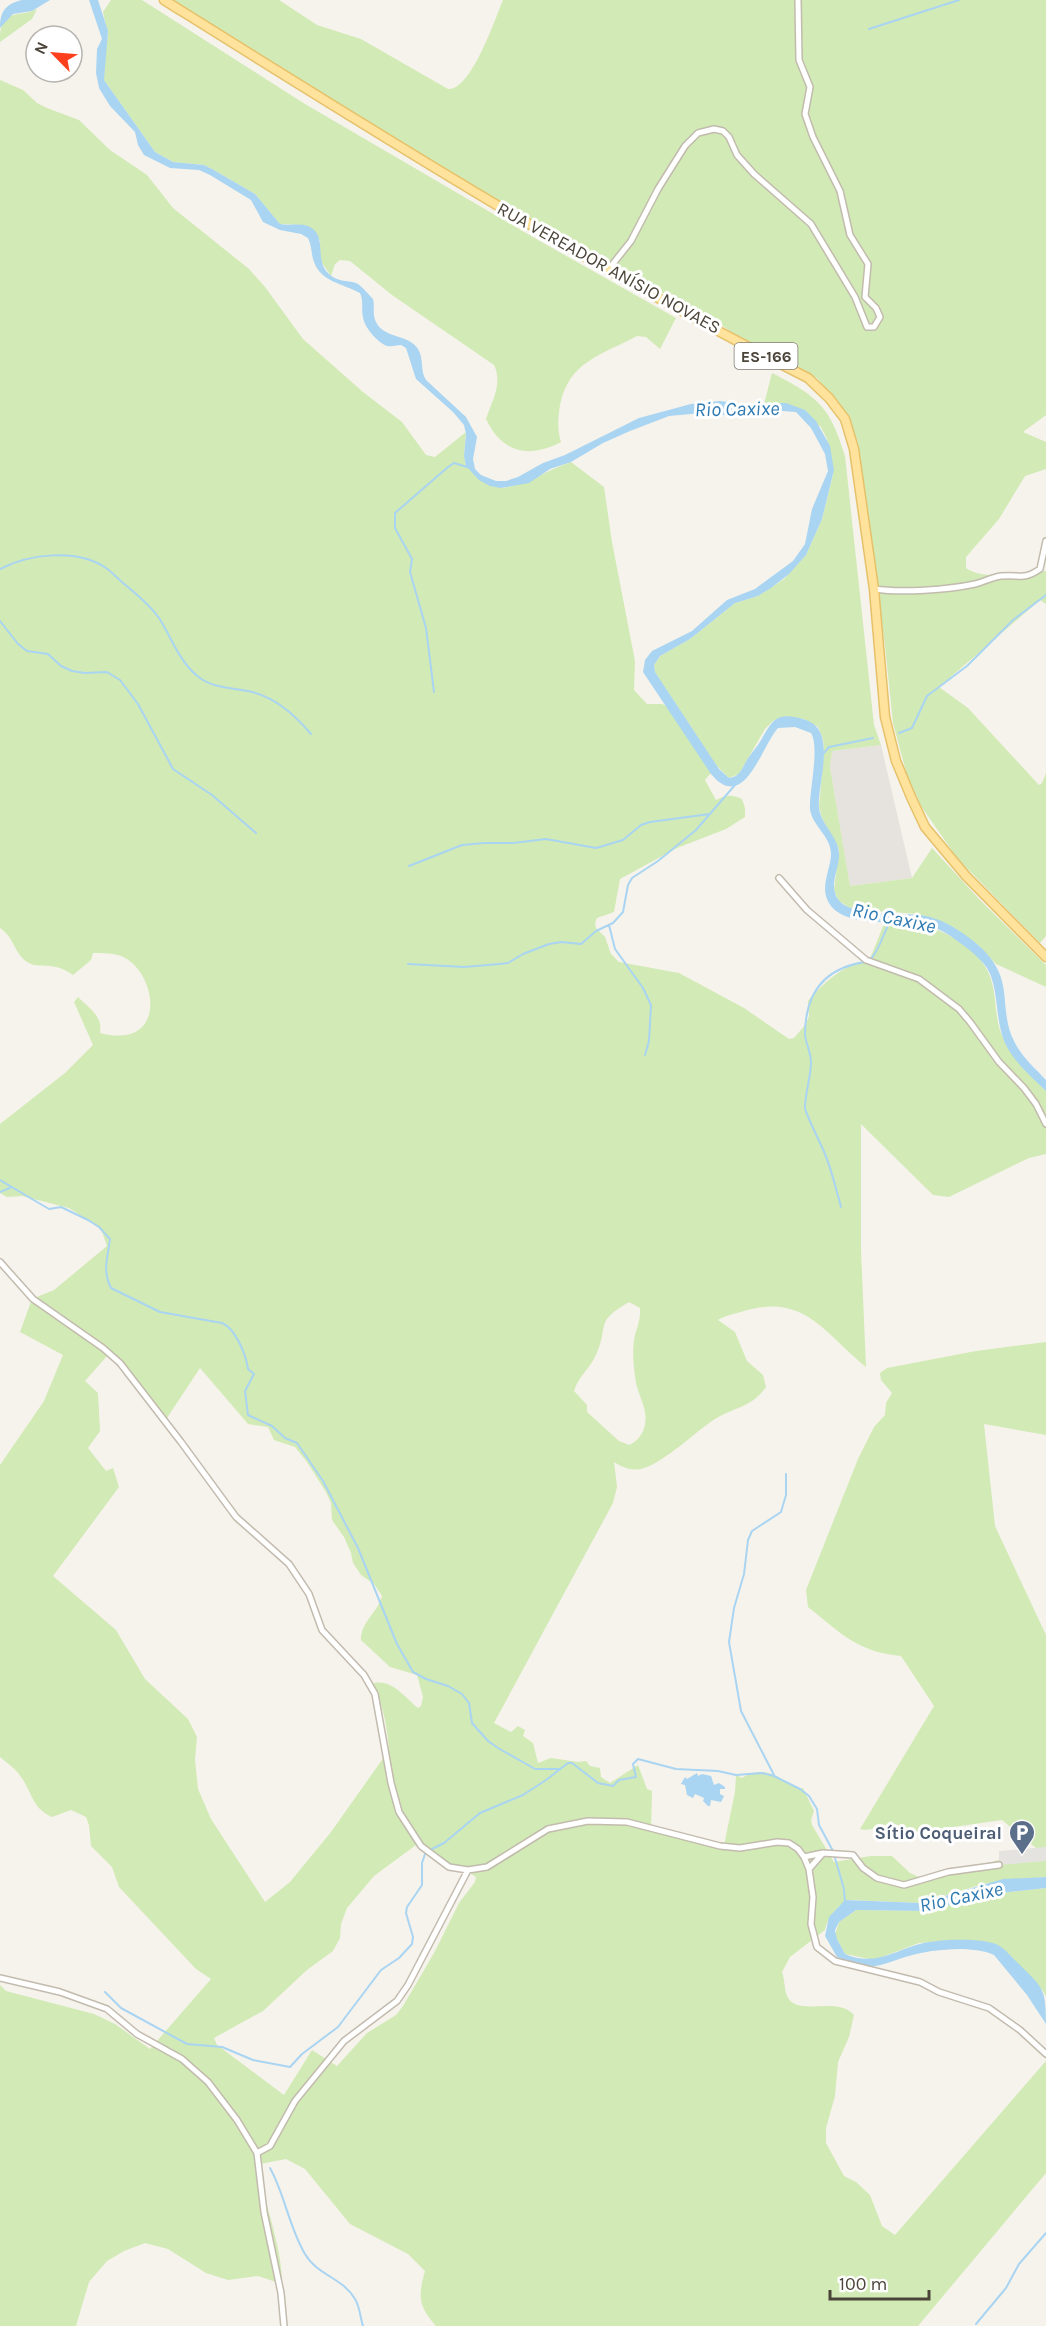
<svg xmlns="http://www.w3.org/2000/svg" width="1046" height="2326" viewBox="0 0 1046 2326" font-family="Karla,sans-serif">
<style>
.industrial{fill:#e6e2dd}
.green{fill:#d2eab5;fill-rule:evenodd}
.parking{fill:#e5e3e0}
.water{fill:#a9d4f2}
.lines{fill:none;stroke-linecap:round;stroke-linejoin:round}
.stream{stroke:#a9d4f2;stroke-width:2}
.street-casing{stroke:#c2bbae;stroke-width:8}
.primary-casing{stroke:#e6c16a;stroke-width:11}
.street{stroke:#fff;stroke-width:5}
.primary{stroke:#ffe39c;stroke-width:8}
.labels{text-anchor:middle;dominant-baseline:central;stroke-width:6;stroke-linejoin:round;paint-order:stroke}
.shield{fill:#fff;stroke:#817c74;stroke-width:1.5}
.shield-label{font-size:16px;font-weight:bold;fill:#4b4439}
.street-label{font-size:18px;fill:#4b4439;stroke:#fff}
.service-label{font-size:18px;font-weight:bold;fill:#4e5e75;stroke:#fff;text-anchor:end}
.water-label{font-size:20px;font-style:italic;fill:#2e7ab2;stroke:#fff}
</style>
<rect width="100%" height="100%" fill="#f6f3ec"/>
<path class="industrial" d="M881,745L912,878L850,886L830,767L832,751Z"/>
<path class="green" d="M111,0H142L305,104L538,240L676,318L660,349L646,337L637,336C602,355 569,361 560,405C558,418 557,429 561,442C529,459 502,453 486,419C492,400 503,384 494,365L392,295L350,261L340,260L335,264L331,276L320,260V240L302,225L280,224L255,194L212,169L204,165L173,162L155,152L104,80L105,52L108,35L103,12Z
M164,0H279L317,25L361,39L448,89C471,91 495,19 503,0H1046V415L1023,432L1046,442V469L1025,476L999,519L966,557V568C984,581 1024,573 1046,571V604L1040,600L939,687L968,708L1039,785L1042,783L1046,773V936L1040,943L957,858L921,806L907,775L893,723L885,646L858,443L847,415L817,378L752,345L691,306L611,269L543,231Z
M37,9L32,19L0,42C0,6 17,19 37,9Z
M0,80L23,90L37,103L47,108L79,120L110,150L147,175L173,208L249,269L265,287L303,339L363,392L402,422L426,455L435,457L466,432L464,456L466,466L501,488C527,485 547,470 571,462L604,487L612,542L635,661L634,690L647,704H662L667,706L711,773L705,780L716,800C726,795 731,794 742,799L745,808V817L726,829L677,848L620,879L614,912L597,918L595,923L596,928L605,937L611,954L619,962L679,973L744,1008L789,1039L794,1038L806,1024L809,1016L808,1001C822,984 846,962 869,961L884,924C918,914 976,941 989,974C997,993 994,1014 1001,1033C1010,1057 1029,1073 1046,1091V1154L1029,1158L949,1197L933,1195L861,1124V1250L866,1367C824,1333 805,1293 744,1311C735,1314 726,1315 718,1320L735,1332L747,1361L763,1375L766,1387C751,1408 734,1407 715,1419C693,1433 666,1462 641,1469C631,1471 622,1467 614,1462L617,1487L613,1503L494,1723L511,1732L518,1726L525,1730L523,1736L533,1743L538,1763L551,1758L578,1762L586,1761L590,1766L600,1768L601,1777L610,1783L638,1765L647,1789L652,1791L651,1831L723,1850L735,1792L736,1775L742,1778C764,1764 778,1777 798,1789L803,1788L814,1811L811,1820L812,1825L834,1862L871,1856H892L910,1873L919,1877L928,1876L939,1871L992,1862L1036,1848L1002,1820L911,1833L891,1827L864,1830L860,1829L934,1706L901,1656C857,1652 841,1633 808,1607L806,1590L858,1459L874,1427L885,1415L886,1403L892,1393L881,1380L880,1373L887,1368L976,1351L1046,1342V1435L984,1424L995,1526L1046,1635V1877L983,1884L921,1903L849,1900C838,1904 827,1919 825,1930L790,1957L782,1972C785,1980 784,1989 787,1996C797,2018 837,1995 854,2015L849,2037L838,2062L835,2096L826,2128V2143L844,2176L856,2182L870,2195L882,2226L895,2235L1046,2061V2173L918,2326H436C418,2306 418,2296 425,2271L408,2254L350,2224L305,2169L286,2159L255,2165C264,2197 283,2252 282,2284L258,2276L228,2280L206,2273L168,2249L145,2243L124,2251L107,2261L89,2282L76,2326H0V1985L6,1991L94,2014L115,2024L150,2049L211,1979L196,1969L119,1887L112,1867L91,1846L89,1825L86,1817L71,1810L52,1817C32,1808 33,1794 21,1777C16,1769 7,1763 0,1757V1465L44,1401L63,1355L20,1332L32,1299L54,1290L107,1246L101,1229L69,1208L22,1196L7,1197L0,1193V1124L65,1073L93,1045L74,1002L78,997C89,1008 103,1016 100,1033C169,1051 158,971 121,956C112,953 103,953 93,953L91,960L73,975C53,960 40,970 27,962C14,953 14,937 0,928ZM629,1302L640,1308C641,1321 636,1329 634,1340C632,1354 634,1369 636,1383C639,1397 648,1410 645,1424C644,1433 637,1442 629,1445L619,1441L587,1412V1405L574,1391C578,1377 590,1368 596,1355C610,1325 593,1323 629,1302ZM107,1356L115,1357L163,1424L200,1368L248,1424L268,1427L274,1440L295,1447L307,1462L326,1492L331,1503L332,1520L344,1537L351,1553L353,1563L361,1575L374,1584L382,1596C377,1614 361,1621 361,1640L390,1667L417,1675L423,1697L421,1706L418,1708C404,1697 391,1677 371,1684C384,1704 387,1727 389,1750L331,1832L290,1882L265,1902L211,1819L198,1789L195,1760L197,1737L188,1719L145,1679L116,1630L53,1576L119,1487L113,1468L106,1471L88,1448L100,1431L98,1393L85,1381ZM416,1845H422L444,1861L473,1875L476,1877L475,1882L459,1903L434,1953L403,2006L396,2015L367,2033L337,2066L312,2050L284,2095L217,2045L214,2038L263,2011L307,1970L333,1951L340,1938L341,1924L347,1908L374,1876Z
M772,373C817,396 830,406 845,456L874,725L881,745L832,751L830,767L850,886L912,878L932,848L980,900L1046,965V987L996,964L978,945L953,927L918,914L860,910L848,907L838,900L834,890L839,850L822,818L819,807L824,749L823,739L818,727L804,719L796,718H779L773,721L765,729L739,774L729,778L716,765L655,672L654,665L660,656L690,639L735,603L758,596L784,579L806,555L822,519L833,475L827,439L821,427L792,405L764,404Z
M1046,1888V1997L1043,1991L1008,1953L987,1942L952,1940L919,1943L874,1960L845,1954L835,1935L839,1922L856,1910L928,1911L991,1894Z"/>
<path class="parking" d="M1046,1847V1861L999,1865V1851Z"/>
<path class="water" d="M22,0H50L32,11L13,14L0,28C0,12 5,4 22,0Z
M89,0H98L108,31L104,80L155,152L173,162L204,165L212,169L255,194L280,224C289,226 299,223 308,226C329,235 313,260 329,274C337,282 346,280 356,283C362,286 368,294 373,299C375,306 372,314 376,322C384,339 409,334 418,349C424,359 420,371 426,380L466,417L477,437L473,459L475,469L481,475L496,481H506L518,477L543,463L565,455L639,418L691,404L720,401L745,404L786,403L805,410L816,421L830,446L834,470L822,519L806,555L789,574L771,588L758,596L735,603L690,639L660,656L654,665L655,672L719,769L729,778C740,777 742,768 747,760C750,755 754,750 758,745C772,723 773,709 806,720C838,731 817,783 819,808C821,825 838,836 839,853C840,866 831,881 835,893C842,919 899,912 919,915C931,916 943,921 953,927C979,943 1001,961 1004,992C1006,1009 1006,1026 1014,1041C1021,1056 1035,1068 1046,1080V1091C1033,1078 1016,1064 1007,1047C994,1023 1000,989 987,968C978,955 962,944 949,935C940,929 930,926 919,924C894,920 839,929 827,899C821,884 831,868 831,854C831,836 812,826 810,809C809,791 820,748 811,733L795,727L778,728C761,747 744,814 711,774L643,672L645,660L652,651L692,631L727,600L755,589L793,561L805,544L812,509L828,471L825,454L811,428L796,412L769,410L750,415L735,416L702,413L669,416L630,431L603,443L571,462L550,469L529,483L501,488L490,486L479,480L466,466L464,456L466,434L464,425L453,412L416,379L406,348L401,345C396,345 392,347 387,346C377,342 364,327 363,317C361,308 364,302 360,293C344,284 321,282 314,262C311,254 312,246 308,238L301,234L280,230L263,222L251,200L210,175L199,170L170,168L144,155L138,145L135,132L110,106L99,88L96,73L97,49L102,39Z
M697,1773L698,1776L702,1774L711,1776L714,1785L719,1783L725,1787V1789H720V1794L724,1796L721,1802L711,1800L710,1806H708L703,1801L704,1798L695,1794L693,1798L687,1795L685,1785L681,1784L685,1777L687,1779Z
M1046,1877V1888L991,1894L928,1911L856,1910L839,1922L835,1930L837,1939L845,1954C872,1966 891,1953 916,1945C933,1939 983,1937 998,1945C1007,1950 1012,1958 1019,1964C1043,1988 1046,1988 1046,2024L1027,1995L994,1955C983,1950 974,1950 963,1949C949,1949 935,1950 921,1953C888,1959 873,1978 837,1957L825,1936L829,1917L845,1900L921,1903L1003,1879Z"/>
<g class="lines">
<path class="stream" d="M869,29L959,0
M0,569C29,554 77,548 106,568C112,572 117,578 123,583C136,594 149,604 159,618C172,638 180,664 200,678C214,688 232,688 248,691C275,697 294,714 311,734
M0,621L18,644L27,651L48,654L61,666L72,671L85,673L107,672L120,680L138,704L173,769L212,795L256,833
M434,692L426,628L410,572L412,559L395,528V513L448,467L454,463L467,467
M899,733L912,728L927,696L967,666L1013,620L1046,595
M823,754L829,747L873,738
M409,866L462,845L484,843H513L546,839L596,848L623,840L641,825L650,822L710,814
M609,925L615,949L643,988L651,1005L649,1041L645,1055
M871,959C881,947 883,933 891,920
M408,964L464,967L499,964L508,963L523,954L549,944L561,942L581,944L596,931L613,923L623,912L628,885L632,878L658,861L696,830L735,785
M0,1180L49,1209L61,1207L88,1220L99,1227L110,1239C108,1256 102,1271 111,1288L160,1312L222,1323C236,1329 246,1355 248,1369L254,1374L245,1391L248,1415L272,1426L285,1438L297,1443L323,1481L358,1548L397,1644L413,1672L426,1679L448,1686L462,1694L469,1703L472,1723L488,1741L498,1748L535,1769H560
M0,1192L12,1187
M841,1207C836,1189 832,1171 825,1154C821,1144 806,1115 805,1108C805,1093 811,1077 811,1062C811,1053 806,1044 805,1035C805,994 824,968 865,962
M774,1775L741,1711L729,1642L734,1608L744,1574L748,1540L752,1531L781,1512L786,1495V1474
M432,1849L444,1843L480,1813L523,1795L546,1780L568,1763H572L598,1783L613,1786L619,1780L636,1777L633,1764L638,1759L676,1769L718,1771L736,1775L762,1773L774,1776L800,1789L809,1796L817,1809L819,1825L833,1851L844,1889L845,1903
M105,1992L121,2008L187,2044L222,2047L253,2060L290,2067L302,2054L338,2027L381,1970L399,1958L412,1944L413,1937L406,1913L407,1907L422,1885V1863L425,1854
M270,2168C285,2195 289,2227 305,2254C317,2275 343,2278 355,2299C360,2307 360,2317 363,2326
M976,2324L1006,2288L1019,2264L1046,2233"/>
<defs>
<path id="street" d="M608,270L631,241L658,189L685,146L698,133L714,129L723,131L729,137L737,155L754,174L811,224L855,297L867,327H874L880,317L876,308L865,297L868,264L850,235L840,191L813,137L805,114L810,87L799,60L798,0
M874,589C902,593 947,590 975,584C984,582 992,577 1001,576C1021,574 1022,581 1040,569L1046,541
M779,878L807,910L866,960L919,979L959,1009L970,1022L999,1062L1024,1088L1036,1104L1046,1124
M0,1262L33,1299L103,1348L120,1363L181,1442L236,1517L289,1564L309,1594L322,1630L364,1675L375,1694L391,1783L399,1812L421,1846L449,1867L468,1870L487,1867L548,1829L588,1821L627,1822L720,1846L740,1848L777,1842L789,1843L798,1849L804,1857L809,1869L813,1897L811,1924L817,1947L835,1961L920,1982L939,1992L989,2008L1020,2030L1046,2054
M823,1853L853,1855L863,1868L877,1878L904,1885L948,1872L999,1865
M804,1857L823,1853L809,1869
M0,1978L60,1992L107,2009L137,2034L182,2059L208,2082L237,2120L257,2153L264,2212L281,2293L284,2326
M257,2153L270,2146L295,2101L344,2041L397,2001L408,1985L468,1870"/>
<path id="primary" d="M164,0C375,132 586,265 808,378L829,398L845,419L854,449L874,589L885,717L896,761L911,797L925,827L966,876L1046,957"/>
</defs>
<use href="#street" class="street-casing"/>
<use href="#primary" class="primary-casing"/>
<use href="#street" class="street"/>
<use href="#primary" class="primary"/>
</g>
<defs>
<symbol id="parking-pin" viewBox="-11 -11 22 30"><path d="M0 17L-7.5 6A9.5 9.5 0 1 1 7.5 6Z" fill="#5c6f8a" stroke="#fff"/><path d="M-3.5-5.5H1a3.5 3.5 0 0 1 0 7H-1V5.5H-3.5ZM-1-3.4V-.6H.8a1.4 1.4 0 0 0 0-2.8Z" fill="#fff"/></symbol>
</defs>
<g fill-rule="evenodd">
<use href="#parking-pin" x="1007" y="1818" width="30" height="40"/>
</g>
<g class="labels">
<rect class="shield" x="734.5" y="343" width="63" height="26" rx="4.5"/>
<g class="shield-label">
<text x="766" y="356">ES-166</text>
</g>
<g class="street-label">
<text transform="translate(609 268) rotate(29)">RUA VEREADOR ANÍSIO NOVAES</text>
</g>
<g class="service-label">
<text x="1002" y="1833">Sítio Coqueiral</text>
</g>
<g class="water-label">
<text transform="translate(737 409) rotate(-1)">Rio Caxixe</text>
<text transform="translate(894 918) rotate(12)">Rio Caxixe</text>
<text transform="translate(961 1897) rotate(-12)">Rio Caxixe</text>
</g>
</g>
<g transform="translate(54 54) rotate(295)"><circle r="28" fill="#ffffff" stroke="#b7b4b0" stroke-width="1.5"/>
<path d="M0-4.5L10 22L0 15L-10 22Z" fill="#fc3f1d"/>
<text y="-9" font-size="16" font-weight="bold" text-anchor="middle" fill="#4b4439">N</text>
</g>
<path d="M830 2290v9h99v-9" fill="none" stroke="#4b4439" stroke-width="3"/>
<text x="839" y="2290" font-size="18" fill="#4b4439" stroke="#ffffff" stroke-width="4.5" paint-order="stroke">100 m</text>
</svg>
